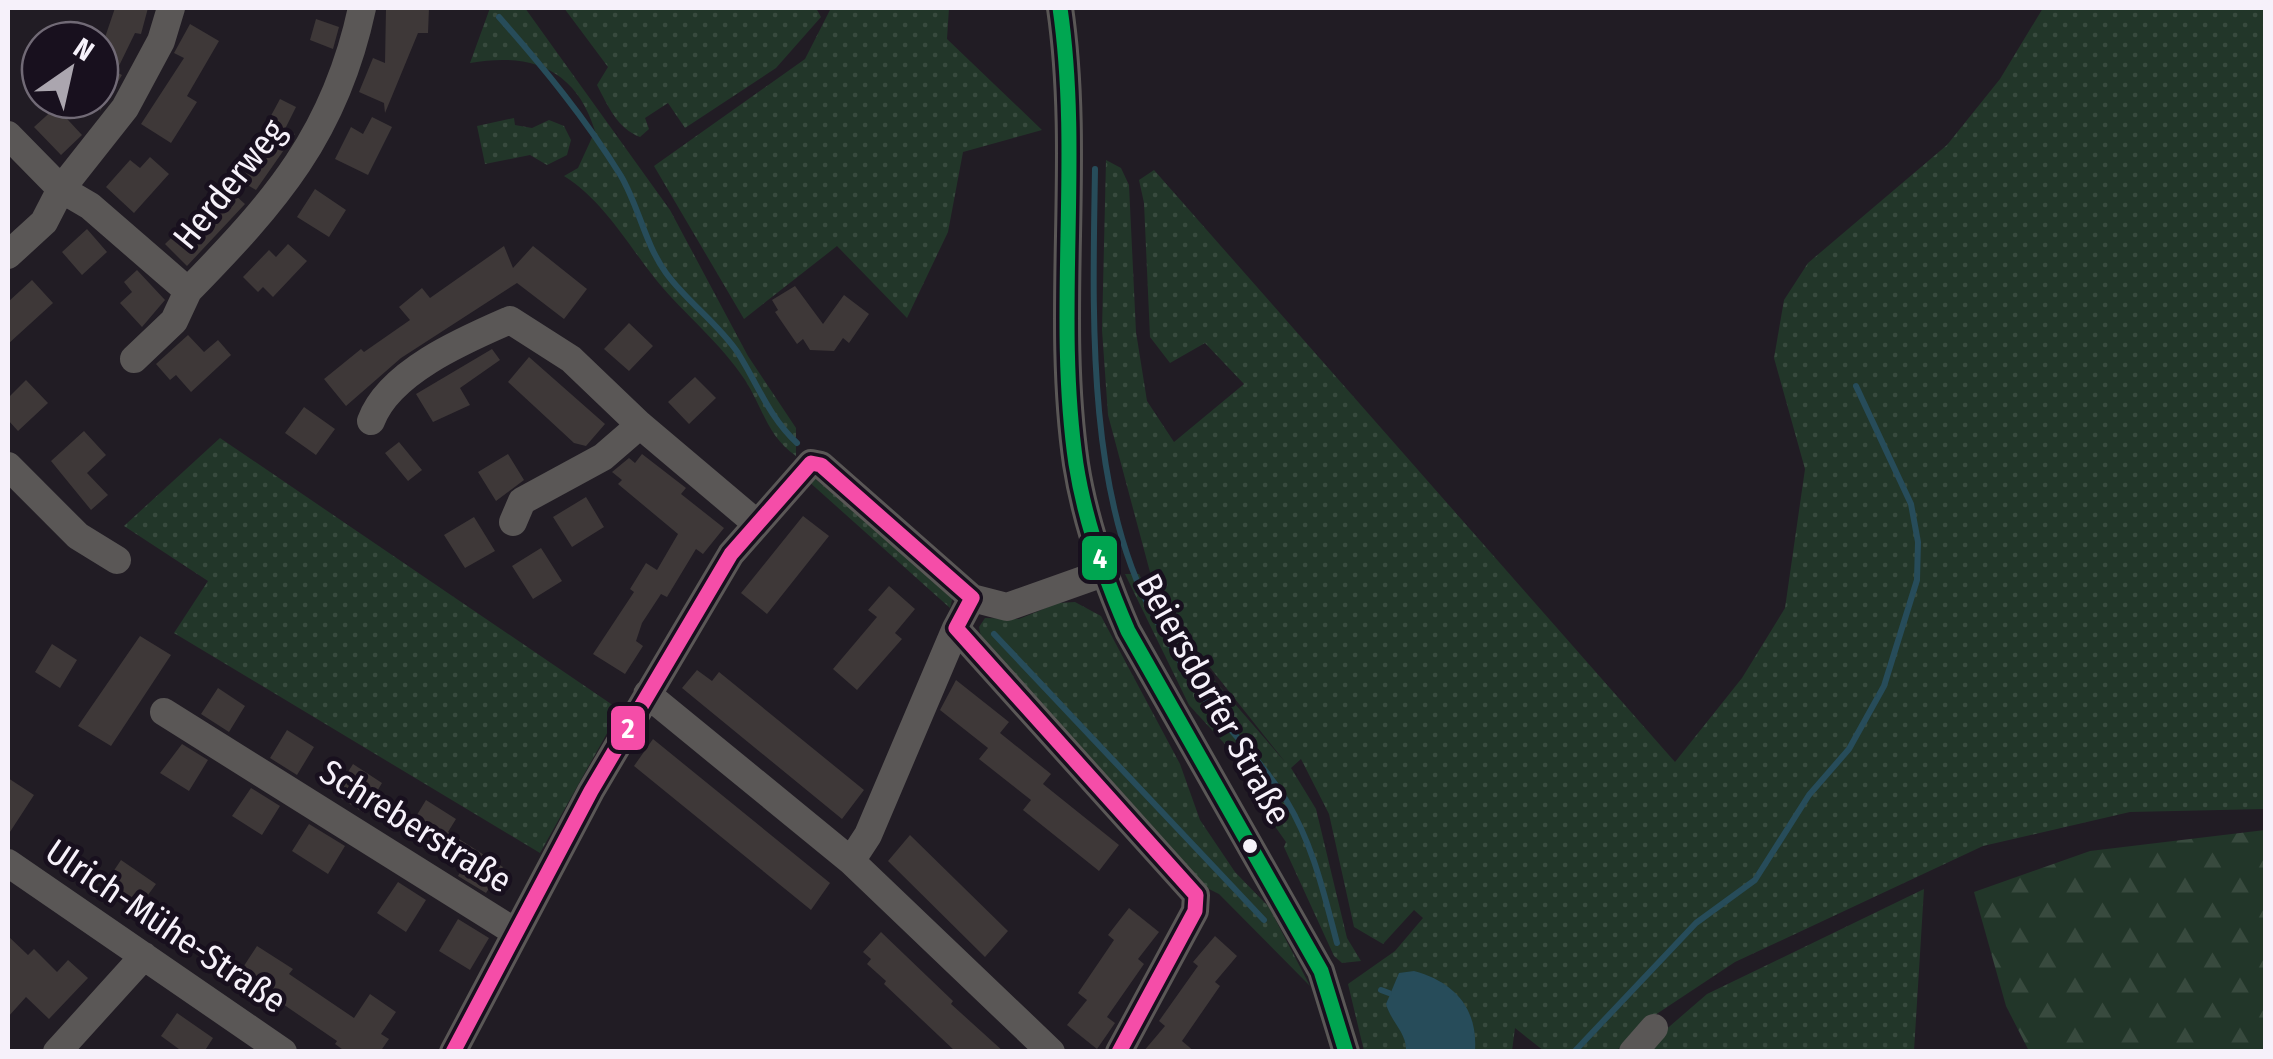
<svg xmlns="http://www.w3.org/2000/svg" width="2273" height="1059" viewBox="0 0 2273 1059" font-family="'Fira Sans Condensed',sans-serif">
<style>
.green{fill:url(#green-dots)}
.forest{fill:url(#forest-firs)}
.water{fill:#274c5a}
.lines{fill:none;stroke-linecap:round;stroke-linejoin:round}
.stream{stroke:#274c5a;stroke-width:6}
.building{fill:#3e3838}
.minor{stroke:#5a5756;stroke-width:28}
.bus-1-casing{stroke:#18101e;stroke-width:22}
.bus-2-casing{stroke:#18101e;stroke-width:22}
.bus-1{stroke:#00a651;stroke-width:15}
.bus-2{stroke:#f54da8;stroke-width:15}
.bus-dot{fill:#f6f1fa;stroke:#18101e;stroke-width:4}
.labels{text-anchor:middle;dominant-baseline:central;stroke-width:9;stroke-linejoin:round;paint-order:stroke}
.street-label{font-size:35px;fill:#f6f1fa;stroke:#18101e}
.line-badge{stroke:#18101e;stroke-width:4}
.badge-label{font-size:28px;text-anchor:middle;font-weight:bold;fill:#fff}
</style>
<defs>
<pattern id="green-dots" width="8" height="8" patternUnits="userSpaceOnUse" patternTransform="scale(2.5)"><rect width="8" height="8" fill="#223629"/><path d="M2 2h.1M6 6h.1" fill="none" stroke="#384a3e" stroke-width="1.8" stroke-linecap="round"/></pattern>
<pattern id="forest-firs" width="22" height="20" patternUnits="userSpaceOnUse" patternTransform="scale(2.5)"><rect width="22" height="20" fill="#223629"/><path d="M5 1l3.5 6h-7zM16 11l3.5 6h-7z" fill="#384a3e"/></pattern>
</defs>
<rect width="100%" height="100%" fill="#211c24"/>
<path class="green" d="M490,8H525L670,210L748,356L796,428V456C767,436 763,408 745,380C720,342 685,315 657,281C628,245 604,201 564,176L578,168L595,131C576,69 531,52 470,63Z
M564,8H816L821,17L776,68L685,128L668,103L645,118L649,129L640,137C617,128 608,106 597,85L608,67Z
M831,8H949L947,39L1042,130L963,152L948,232L907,318L837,246L744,319L654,166L805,59Z
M2043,8H2265V809L2130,812L1983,846L1735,962L1652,1017L1616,1051H1544L1515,1028L1512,1051H1364L1348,984L1395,951L1423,918L1414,910L1383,944L1354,927L1329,814L1301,759L1291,768L1316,809L1347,938L1361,961L1342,963L1334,956L1284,847L1286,842L1251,792L1262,776L1245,751L1234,754L1189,705L1125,574H1139L1161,619L1286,763L1158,602L1108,415L1102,330L1106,160L1121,168L1129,185L1136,332L1147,401L1174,442L1244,384L1205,343L1170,363L1150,337L1144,203L1139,180L1154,170L1675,762L1742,678L1785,608L1805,469L1774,358L1784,300L1808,263L1947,145L2000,79Z
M514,118L515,125L532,128L549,120L564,126L571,140L567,155L547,165L530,155L485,164L477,126Z
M220,438L620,710L540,853L174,633L208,581L124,526Z
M813,477L953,596L950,608L807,480Z
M1075,602L1101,616L1180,764L1200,820L1235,872L1269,907L1310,986L1219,894L1193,881L981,637L979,627L985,618L1019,619L1058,603Z
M1924,889L1914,1051L1640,1052L1707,994Z"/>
<path class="forest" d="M2265,830V1051H2029L2006,1006L1974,892L2090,851Z"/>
<path class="water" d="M1414,971C1455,982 1478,1009 1475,1051H1406C1407,1033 1391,1022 1386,1004L1399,973Z"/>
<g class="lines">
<path class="stream" d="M499,17C544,68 585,118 621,176C639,207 645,244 666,273C687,302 718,323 738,353C758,385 769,417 797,443
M1095,169C1093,305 1085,494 1154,616C1171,645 1189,680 1210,706C1237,738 1264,765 1286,800C1313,844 1324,894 1337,943
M994,634L1264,920
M1381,990L1389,993
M1574,1052L1696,923L1755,880L1809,795L1849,749L1884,686L1917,580L1918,542L1911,504L1856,386"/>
</g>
<path class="building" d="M115,8H148L141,34L135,33L116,72L122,75L100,111V52Z
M386,8H429L428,33H418L385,113L384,103L359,92L373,58L385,63Z
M316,19L339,27L333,49L310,40Z
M190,24L219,41L187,96L197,102L171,143L141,124L184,58L174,53Z
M280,99L296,107L285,129L295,134L256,190L237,179Z
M56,107L82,135L61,155L34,127Z
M372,117L392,127L368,175L335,159L351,127L363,134Z
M150,157L169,174L134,213L106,187L130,160L140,168Z
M225,186L245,204L187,266L165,244L206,204L210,209Z
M315,189L346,210L329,237L297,217Z
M87,229L107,252L82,275L62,252Z
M288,244L307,261L273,297L263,287L258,292L243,277L269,250L276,257Z
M504,246L513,268L533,246L587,289L564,319L517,283L401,358L346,406L324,379L361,349L364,352L410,320L399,307L422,288L430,298Z
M137,270L165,300L142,327L120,303L132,292L124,282Z
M32,280L53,303L8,344V302Z
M795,286L823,324L844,295L869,314L849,343L843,338L834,351L810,350L803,339L797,344L775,312L778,310L772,300Z
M629,323L653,346L629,371L604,349Z
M188,335L204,352L218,340L231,355L191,392L176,375L170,380L156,364Z
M492,349L500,360L460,388L470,405L433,422L416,394Z
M529,357L605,424L586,446L574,443L508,382Z
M695,377L716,398L689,424L668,402Z
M26,380L48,403L18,431L8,420V398Z
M304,407L335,429L316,455L285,433Z
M84,431L106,455L87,473L108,495L91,510L51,461Z
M399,442L422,470L408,481L385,453Z
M508,454L524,480L496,501L478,472Z
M642,454L686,488L681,494L724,528L703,554L696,549L667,597L661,594L642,623L636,641L643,646L625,674L593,654L634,592L630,589L646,563L657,570L678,534L618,484L622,480L612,472L629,458L635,463Z
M586,497L604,527L572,547L553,517Z
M803,516L829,536L767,614L741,593Z
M474,517L495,551L465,568L444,535Z
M541,548L562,581L533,599L512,566Z
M889,586L915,609L895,633L902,639L857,690L833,669L877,617L868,610Z
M140,636L171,655L111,746L78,726Z
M52,644L77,660L60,688L35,672Z
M697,670L712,681L719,672L864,790L842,819L682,688Z
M956,680L1009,722L1000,733L1051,774L1043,784L1119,845L1099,871L1023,810L1031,800L979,759L988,748L940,710Z
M218,688L245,706L229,732L201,714Z
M287,730L314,747L297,775L270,758Z
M653,739L830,883L811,910L634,766Z
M182,744L208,760L189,791L160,773Z
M353,764L382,783L364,813L334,794Z
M8,778L34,795L8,835Z
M251,788L280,806L262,835L232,816Z
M426,800L456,819L448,832L503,867L486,893L458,876L463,867L406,833Z
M309,824L345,846L328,874L292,851Z
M910,835L1008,931L985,957L888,861Z
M121,860L156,884L137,910L103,887Z
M398,882L426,900L406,932L377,913Z
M1129,908L1159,932L1138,959L1144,964L1107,1017L1115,1023L1097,1049L1067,1025L1087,1000L1078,993L1114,940L1108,935Z
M458,919L489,938L470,970L439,951Z
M881,932L953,1001L951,1004L1004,1052H956L884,984L886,981L867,964L871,959L863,952Z
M8,936L28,955L34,949L57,972L68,960L88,978L49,1019L26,997L8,1017Z
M1215,936L1237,956L1215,982L1220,986L1182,1041L1195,1052H1143L1165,1026L1159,1021L1198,966L1193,962Z
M257,946L293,969L289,974L354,1018L370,994L396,1012L381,1034L389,1039L380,1052H346L335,1044L337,1041L274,998L271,1002L236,978Z
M177,1013L213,1038L204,1052H183L161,1036Z"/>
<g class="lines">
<path class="minor" d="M171,8L161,41L125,108L61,189L90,206L188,291C276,201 335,134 362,8
M1060,8C1082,159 1054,313 1076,464C1085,522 1105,578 1128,631L1321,971L1346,1052
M8,135L61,189L44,222L8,255
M134,359L174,321L188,291
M371,421C389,372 464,340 510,320L571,359L640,425L756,523
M8,466L78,536L117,560
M513,522L522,501L603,457L640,425
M972,598L1007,607L1103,573
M647,694L851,861L1051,1052
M164,712L515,932
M851,861L868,835L956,628
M8,863L283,1052
M57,1052L144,956
M453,1052L591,791L731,554L811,463L821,465L972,598L956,628L1196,895L1195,911L1119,1052
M1633,1052L1654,1028"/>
<defs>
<path id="bus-1" d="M1060,8C1082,159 1054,313 1076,464C1085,522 1105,578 1128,631L1321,971L1346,1052"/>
<path id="bus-2" d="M453,1052L591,791L731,554L811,463L821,465L972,598L956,628L1196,895L1195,911L1119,1052"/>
</defs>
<use href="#bus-1" class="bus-1-casing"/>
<use href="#bus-2" class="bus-2-casing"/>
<use href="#bus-1" class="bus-1"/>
<use href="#bus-2" class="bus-2"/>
</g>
<circle class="bus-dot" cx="1250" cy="846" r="9"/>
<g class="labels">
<g class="street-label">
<text transform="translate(229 184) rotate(-51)">Herderweg</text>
<text transform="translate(1214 699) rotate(61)">Beiersdorfer Straße</text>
<text transform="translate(416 826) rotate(32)">Schreberstraße</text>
<text transform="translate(166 926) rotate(34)">Ulrich-Mühe-Straße</text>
</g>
</g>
<g class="line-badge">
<rect x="1080" y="534" width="39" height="48" rx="10" fill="#00a651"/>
<rect x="609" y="704" width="38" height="48" rx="10" fill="#f54da8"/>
</g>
<g class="badge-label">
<text x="1100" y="568">4</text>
<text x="628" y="738">2</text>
</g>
<rect width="2273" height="1059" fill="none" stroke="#f6f1fa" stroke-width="20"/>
<g transform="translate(70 70) rotate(34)"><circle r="48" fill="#18101e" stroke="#716a76" stroke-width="2.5"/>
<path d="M0-8L18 38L0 25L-18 38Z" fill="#aba6af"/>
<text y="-15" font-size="28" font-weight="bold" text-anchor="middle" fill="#f6f1fa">N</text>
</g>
</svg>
